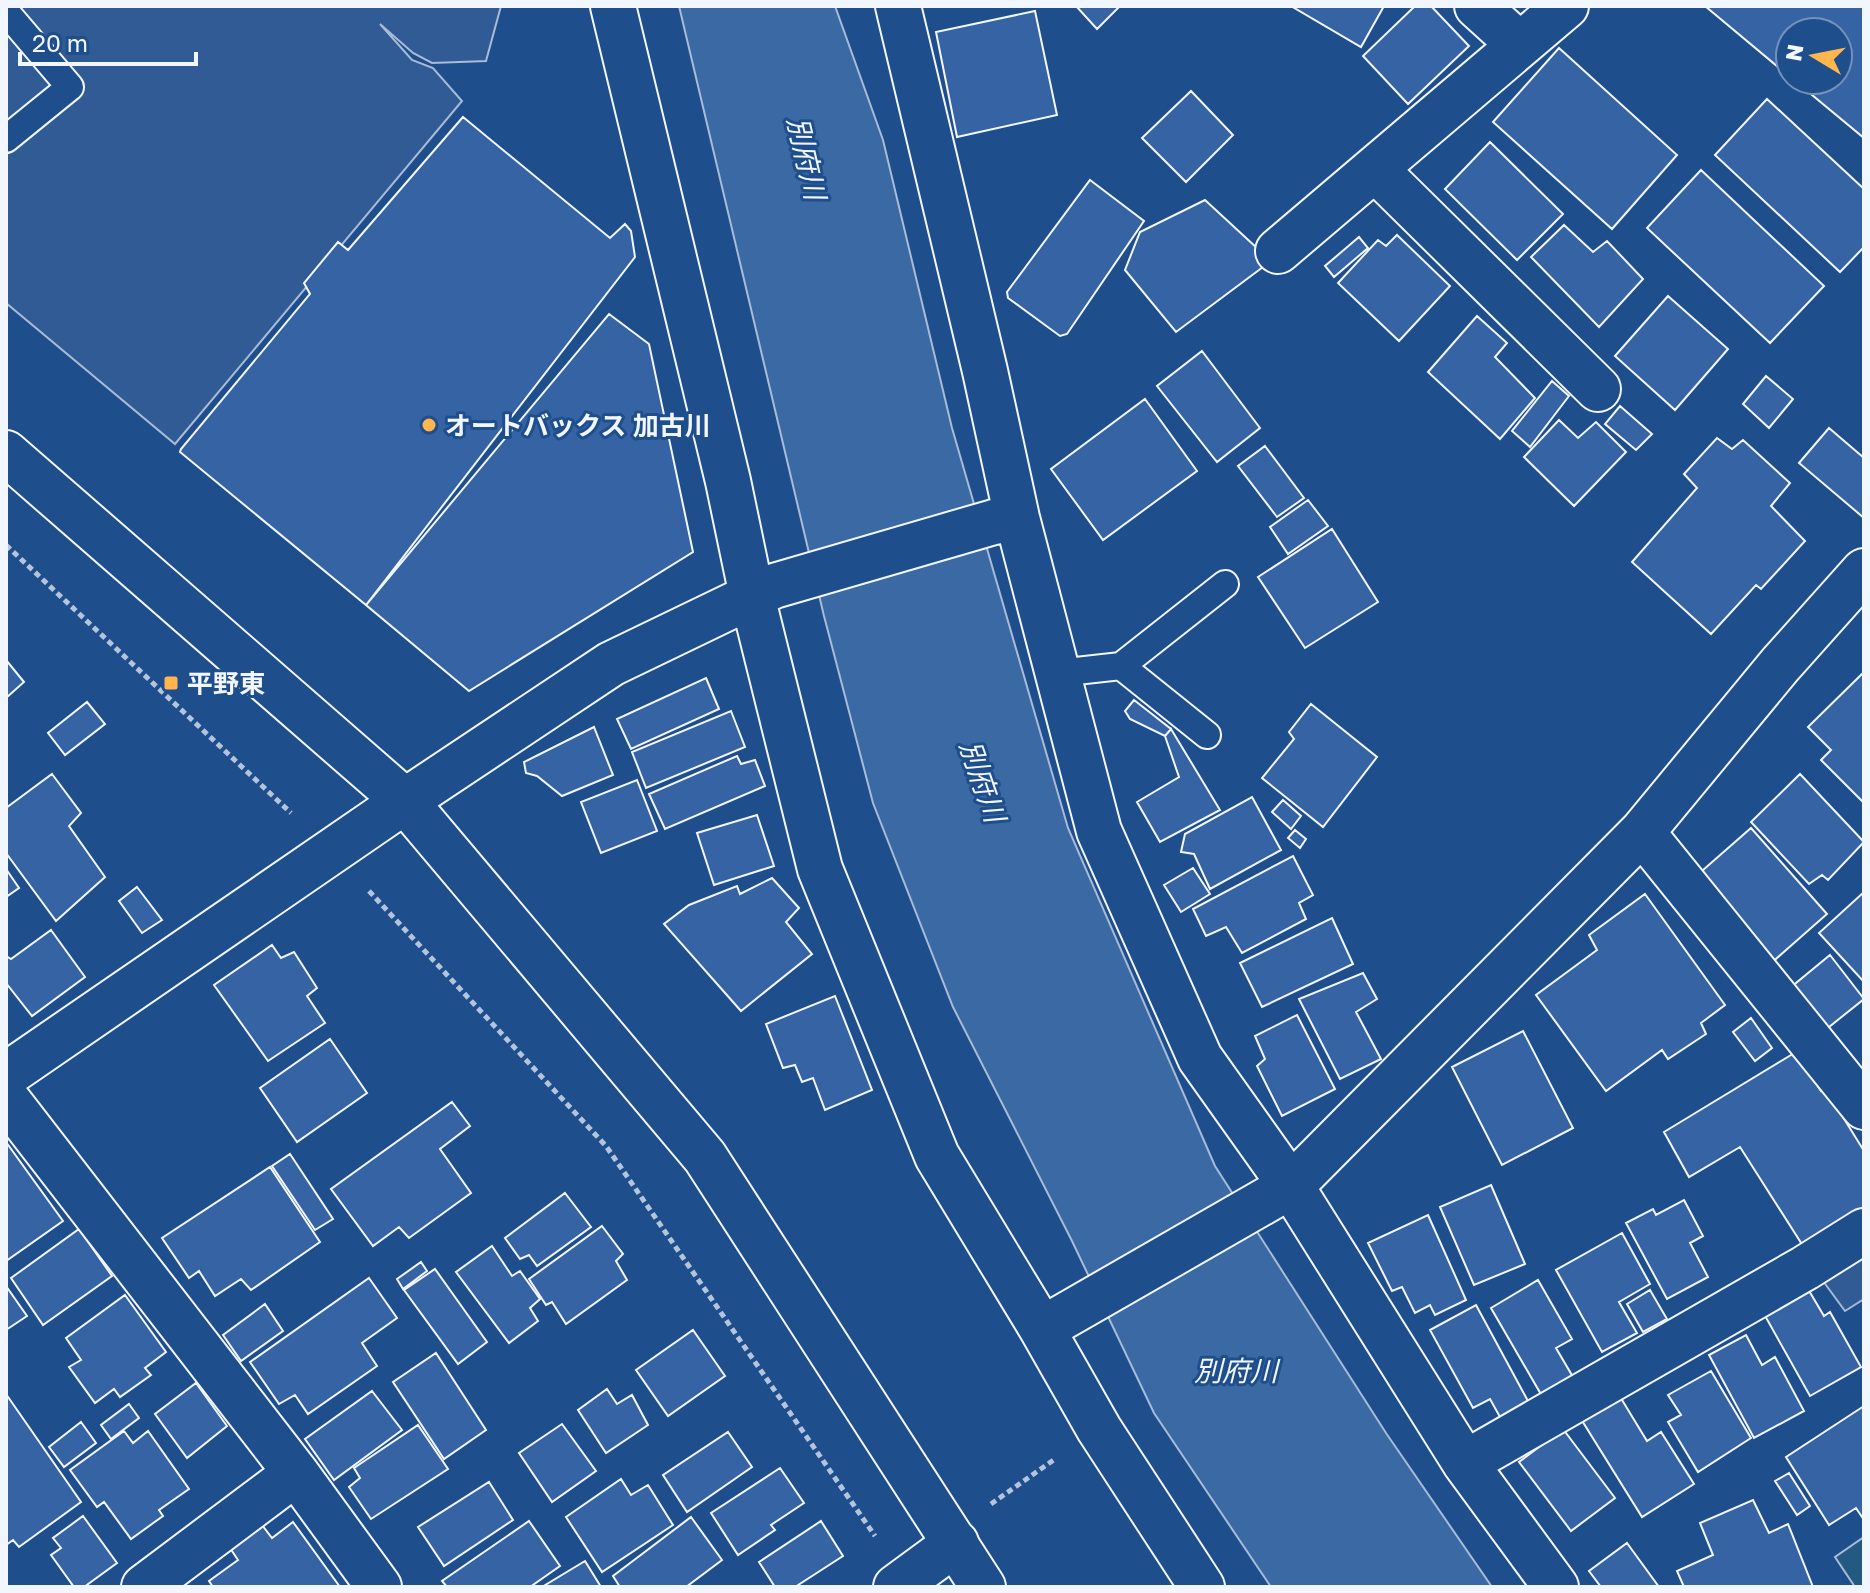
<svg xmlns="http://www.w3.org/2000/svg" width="1870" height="1593" viewBox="0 0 1870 1593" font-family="'Golos Text','Noto Sans JP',sans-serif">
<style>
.green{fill:#245a82;stroke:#a8bbd7;stroke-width:2}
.parking{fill:#305b95;stroke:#a8bbd7;stroke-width:2}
.water{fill:#3b69a3;stroke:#a8bbd7;stroke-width:2}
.building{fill:#3563a3;stroke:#f2f6ff;stroke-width:2}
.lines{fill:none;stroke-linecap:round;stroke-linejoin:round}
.service-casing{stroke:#f2f6ff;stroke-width:30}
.minor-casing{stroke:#f2f6ff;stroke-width:48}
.tertiary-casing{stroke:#f2f6ff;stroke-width:48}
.path{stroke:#b3c4dc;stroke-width:5;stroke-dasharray:6 4;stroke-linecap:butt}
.service{stroke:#1f4e8c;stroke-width:26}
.minor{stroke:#1f4e8c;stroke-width:44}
.tertiary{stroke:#1f4e8c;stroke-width:44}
.poi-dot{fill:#ffb74d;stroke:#1f4e8c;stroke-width:3}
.labels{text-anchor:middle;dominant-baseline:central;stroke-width:6;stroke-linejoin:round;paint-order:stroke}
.poi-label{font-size:26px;font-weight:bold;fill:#f2f6ff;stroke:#1f4e8c;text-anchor:start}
.water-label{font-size:28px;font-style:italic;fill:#f2f6ff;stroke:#1f4e8c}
</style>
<rect width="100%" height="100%" fill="#1f4e8c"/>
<path class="green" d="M1864,1537V1587H1855L1835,1557Z"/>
<path class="parking" d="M6,6H501L486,61L432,63L413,53L380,24L412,60L433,68L462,101L175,444L6,303Z
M1864,1244V1299L1845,1311L1823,1281Z"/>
<path class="water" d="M679,6H835L883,140L952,428L1068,828L1215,1166L1386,1433L1492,1587H1271L1154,1413L1072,1241L953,1007L873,803L824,616Z"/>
<path class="building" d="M1076,6H1120L1097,29Z
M1291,6H1384L1361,47Z
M1415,6H1431L1469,46L1408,104L1363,56Z
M1705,6H1861L1864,8V138L1794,80H1838V32H1790V77Z
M1035,11L1057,115L957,137L936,32Z
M1559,48L1677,155L1612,229L1493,122Z
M1191,91L1233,135L1186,182L1142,138Z
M1767,99L1864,189V247L1840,272L1715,155Z
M463,117L610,238L625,224L631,231L635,257L366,605L180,452L181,449L310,294L304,283L338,242L348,250Z
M1490,142L1563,214L1517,260L1445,189Z
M1701,170L1824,286L1770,343L1647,228Z
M1090,180L1144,221L1067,334L1060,336L1008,298L1007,292Z
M1205,200L1271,261L1176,332L1125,270L1140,232Z
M1564,225L1593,252L1607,241L1643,279L1599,327L1531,257Z
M1397,235L1450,286L1399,341L1338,283L1378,240L1386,246Z
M1359,237L1368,248L1334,277L1325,266Z
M1668,296L1728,349L1675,410L1615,356Z
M609,314L649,344L693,552L469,691L366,605Z
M1477,316L1507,343L1495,357L1535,398L1500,439L1428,372Z
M1202,351L1260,428L1217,462L1157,386Z
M1766,376L1793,399L1769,428L1743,404Z
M1552,381L1569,396L1530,447L1512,431Z
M1145,399L1197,471L1103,540L1051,469Z
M1620,406L1652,434L1636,450L1605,424Z
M1559,420L1578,438L1596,422L1626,452L1574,506L1524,457Z
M1829,428L1864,458V518L1799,463Z
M1717,438L1732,449L1743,440L1790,483L1771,506L1805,541L1761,589L1756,585L1711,634L1632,562L1697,488L1684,474Z
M1265,446L1304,498L1277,517L1238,466Z
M1308,500L1328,526L1288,554L1270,527Z
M1332,529L1378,602L1305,648L1258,577Z
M6,660L24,682L6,698Z
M1864,672V803L1821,760L1831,750L1808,727Z
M706,678L719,709L631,749L617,719Z
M1134,700L1171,729L1165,736L1130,719L1125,711Z
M87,702L105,724L65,755L48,733Z
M1311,704L1377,757L1323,827L1262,778L1294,739L1289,732Z
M731,711L745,747L646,788L632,752Z
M594,727L613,775L562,796L537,776L526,773L524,762Z
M1171,729L1220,810L1160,842L1137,802L1179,777L1165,736Z
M737,756L741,764L755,760L765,786L665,829L649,794Z
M52,774L81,813L69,826L105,877L56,921L6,853V808Z
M1800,774L1864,842L1828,880L1822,875L1809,884L1751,822Z
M637,780L657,831L601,853L581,802Z
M1252,797L1281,850L1210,889L1194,854L1181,852L1185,834Z
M1283,800L1301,816L1291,829L1272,812Z
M757,815L774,866L714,885L697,833Z
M1751,828L1827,914L1769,965L1695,877Z
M1295,830L1306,839L1300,848L1288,838Z
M1293,856L1313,895L1299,903L1306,919L1242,953L1226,927L1206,936L1193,909Z
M1193,868L1210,894L1181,912L1164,885Z
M6,869L19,888L6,897Z
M772,878L799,908L786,922L812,954L741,1011L664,924L689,905L737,886L740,894Z
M137,887L162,920L142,933L119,901Z
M1864,892V982L1819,933Z
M1645,894L1725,1005L1701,1023L1706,1034L1668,1059L1662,1050L1606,1091L1536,995L1597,950L1589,935Z
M1332,918L1353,964L1262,1007L1240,963Z
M51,930L85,977L32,1016L6,983V956L11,959Z
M272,945L281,958L294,952L317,988L307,996L325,1023L268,1061L214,985Z
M1830,955L1864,999L1824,1031L1790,988Z
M1363,973L1377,999L1356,1012L1381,1059L1340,1079L1299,999Z
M835,996L872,1090L825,1110L813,1078L802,1082L795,1065L783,1068L766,1024Z
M1297,1015L1335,1089L1282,1116L1257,1066L1265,1059L1255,1036Z
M1751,1018L1772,1048L1755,1061L1733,1032Z
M1523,1031L1573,1128L1502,1165L1452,1067Z
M330,1039L367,1093L297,1142L260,1088Z
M1796,1052L1821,1091L1825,1088L1864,1151V1210L1805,1249L1740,1147L1689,1177L1664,1132Z
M452,1102L470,1126L440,1149L471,1193L409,1238L399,1227L373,1246L331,1189Z
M6,1142L63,1221L6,1261Z
M290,1154L333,1219L315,1230L272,1166Z
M270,1167L320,1242L251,1290L241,1279L215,1296L199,1271L189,1278L162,1238Z
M1491,1185L1525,1264L1474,1285L1440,1207Z
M565,1193L591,1227L537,1266L529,1255L520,1259L505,1238Z
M1684,1200L1703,1236L1690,1243L1708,1277L1667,1299L1626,1223L1653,1209L1656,1215Z
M1428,1215L1466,1300L1435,1315L1430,1305L1415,1313L1402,1287L1392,1291L1368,1243Z
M602,1226L623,1254L616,1261L627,1280L566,1324L552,1302L546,1305L529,1279Z
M79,1229L112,1276L43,1325L11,1278Z
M1622,1233L1650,1284L1619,1302L1637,1333L1602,1352L1556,1270Z
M492,1246L512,1276L520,1271L540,1299L530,1308L538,1321L509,1343L456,1272Z
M421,1262L427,1271L403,1289L397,1279Z
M435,1269L487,1342L458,1364L404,1290Z
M369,1278L397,1318L362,1343L377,1366L308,1414L295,1395L279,1404L250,1362Z
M1538,1280L1572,1339L1556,1348L1573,1377L1542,1396L1491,1308Z
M6,1286L27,1316L6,1330Z
M1808,1289L1824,1316L1830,1312L1861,1367L1810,1396L1764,1314Z
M1650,1290L1667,1319L1643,1332L1627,1304Z
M125,1295L166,1352L145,1368L151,1375L120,1397L114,1389L95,1403L69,1367L81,1360L66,1338Z
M265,1304L283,1331L241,1361L223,1335Z
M1476,1305L1528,1401L1500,1417L1490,1399L1473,1408L1430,1330Z
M693,1330L725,1376L668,1416L636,1370Z
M1746,1335L1762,1365L1775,1357L1804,1411L1754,1438L1709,1355Z
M436,1353L486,1430L444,1459L393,1382Z
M1711,1371L1751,1438L1698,1472L1668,1422L1681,1415L1668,1395Z
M196,1383L227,1426L187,1458L155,1414Z
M607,1389L617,1404L632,1395L648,1425L606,1453L578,1410Z
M372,1391L402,1430L334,1480L305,1439Z
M6,1394L81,1502L19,1547L13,1540L6,1545Z
M1619,1395L1647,1441L1661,1432L1694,1484L1642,1517L1581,1419Z
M129,1404L139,1418L111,1439L101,1425Z
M1864,1406V1520L1856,1508L1829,1525L1786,1457Z
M81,1422L96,1443L64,1467L49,1447Z
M562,1424L596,1471L552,1502L519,1453Z
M418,1425L448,1469L371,1519L349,1487L360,1478L354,1468Z
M1563,1429L1615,1498L1571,1531L1519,1462Z
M124,1431L133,1443L148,1431L189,1489L159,1510L163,1516L131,1539L104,1502L97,1507L70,1470Z
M728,1432L752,1467L687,1512L663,1475Z
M780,1468L804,1503L771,1525L775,1530L738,1555L711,1513Z
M1789,1473L1810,1506L1797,1515L1775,1481Z
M621,1479L631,1495L648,1485L673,1525L602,1572L566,1517Z
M489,1482L513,1520L444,1566L418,1527Z
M1753,1500L1769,1533L1788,1524L1813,1587H1684L1677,1571L1713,1555L1700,1523Z
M83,1516L117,1563L84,1587H74L51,1555L61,1548L53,1538Z
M691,1517L722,1560L686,1587H620L613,1576Z
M529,1521L560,1566L530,1587H447L442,1581Z
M821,1521L843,1556L795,1587H775L759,1562Z
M293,1522L340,1587H213L209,1581L238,1560L230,1548L262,1525L272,1538Z
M1627,1543L1659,1587H1601L1589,1571Z
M585,1561L601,1587H542Z"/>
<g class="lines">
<defs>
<path id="service" d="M6,12L70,87L6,139
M1121,666L1207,735
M1058,673L1121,666L1225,584"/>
<path id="minor" d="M613,6L728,481L752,596L820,869L937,1156L1042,1329L1099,1429L1202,1587
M898,6L985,371L1017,518L1099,831L1200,1058L1291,1186L1465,1463L1556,1587
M1477,6L1520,45
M1375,169L1598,389
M1278,251L1566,6
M405,801L611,664L752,596L774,586L994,522L1017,518
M1642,832L1864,1107
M6,1098L296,1473L379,1587
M1042,1329L1291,1186L1642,832L1780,665L1864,571
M1465,1463L1805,1268L1864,1231
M144,1587L296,1473
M896,1587L956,1543"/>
<path id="tertiary" d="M6,453L405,801L705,1157L983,1587
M6,1075L405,801"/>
</defs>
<use href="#service" class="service-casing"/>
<use href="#minor" class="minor-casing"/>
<use href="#tertiary" class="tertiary-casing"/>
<path class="path" d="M6,545L291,813
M369,891L606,1146L875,1536
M991,1504L1055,1459"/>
<use href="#service" class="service"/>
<use href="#minor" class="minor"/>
<use href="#tertiary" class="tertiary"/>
</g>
<g class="poi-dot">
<circle cx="429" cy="425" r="8"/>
<rect x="163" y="675" width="16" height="16" rx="4"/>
</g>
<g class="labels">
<g class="poi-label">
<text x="445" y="425">オートバックス 加古川</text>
<text x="187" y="683">平野東</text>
</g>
<g class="water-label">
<text transform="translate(807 158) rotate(77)">別府川</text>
<text transform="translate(983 781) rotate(71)">別府川</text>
<text x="1236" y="1370">別府川</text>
</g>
</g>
<rect width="1870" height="1593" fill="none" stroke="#f2f6ff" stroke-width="16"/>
<g transform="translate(1814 56) rotate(280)"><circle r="38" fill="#1f4e8c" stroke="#7391ba" stroke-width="2"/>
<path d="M0-6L14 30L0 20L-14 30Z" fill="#ffb74d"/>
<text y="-12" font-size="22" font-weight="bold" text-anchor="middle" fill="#f2f6ff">N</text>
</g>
<path d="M20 52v12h176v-12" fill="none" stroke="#f2f6ff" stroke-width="4"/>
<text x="32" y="52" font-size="24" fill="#f2f6ff" stroke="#1f4e8c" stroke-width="6" paint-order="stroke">20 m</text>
</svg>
